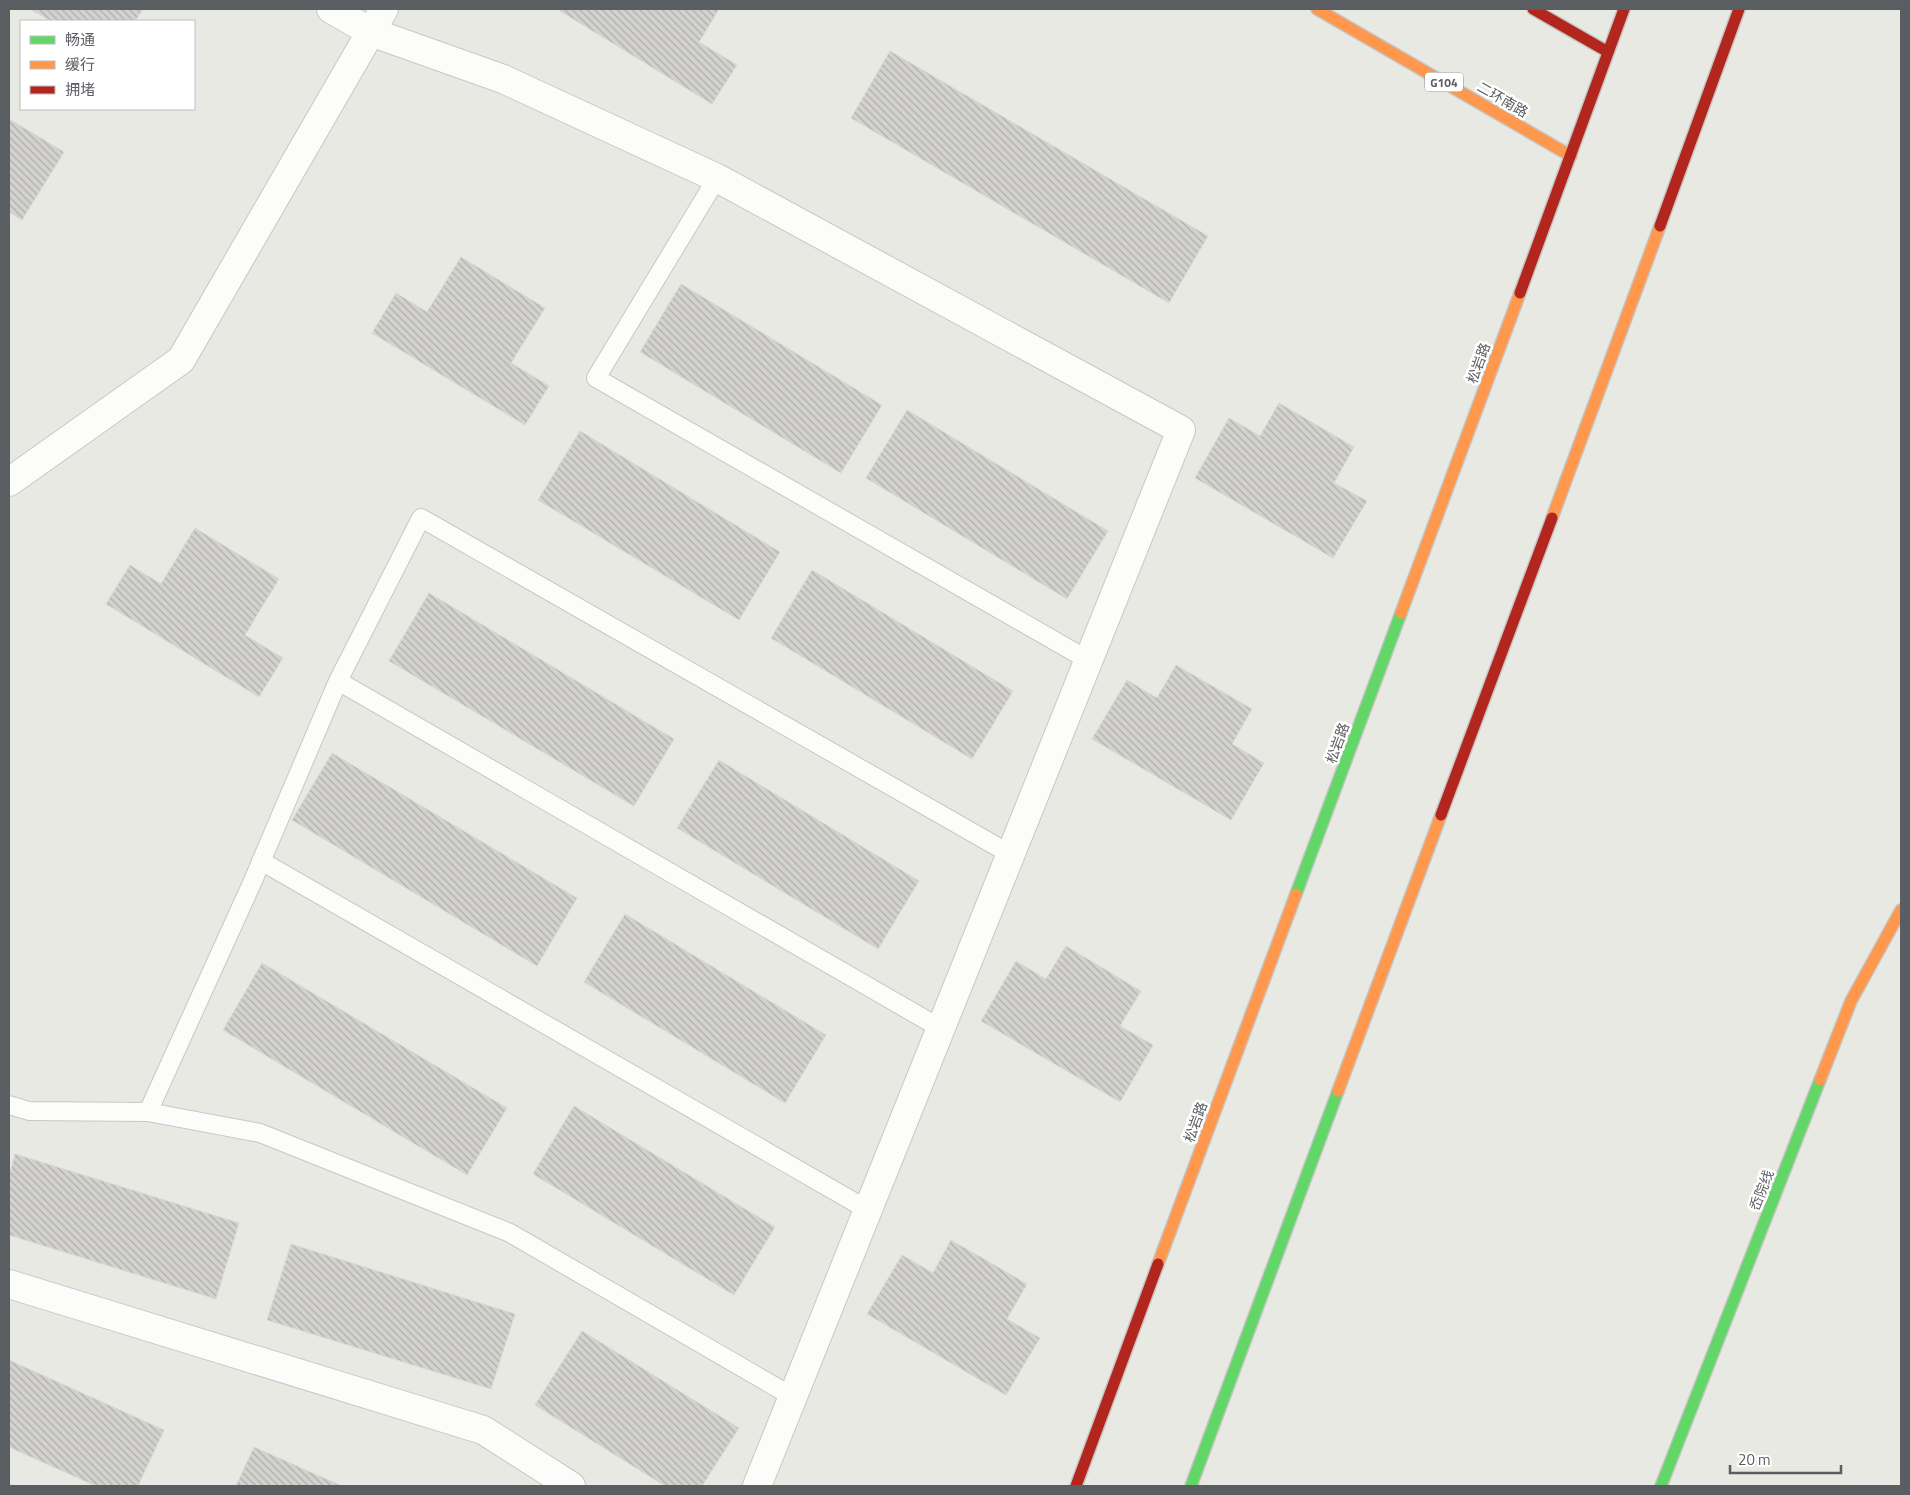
<svg xmlns="http://www.w3.org/2000/svg" width="1910" height="1495" viewBox="0 0 1910 1495" font-family="'Titillium Web','Noto Sans SC',sans-serif">
<style>
.building{fill:url(#building-back-hatch);stroke:#d8d8d4}
.lines{fill:none;stroke-linecap:round;stroke-linejoin:round}
.lane-casing{stroke:#c7c7c6;stroke-width:20}
.street-casing{stroke:#c7c7c6;stroke-width:30}
.fast-casing{stroke:#c5c6c4;stroke-width:14}
.slow-casing{stroke:#c5c6c4;stroke-width:14}
.jam-casing{stroke:#c5c6c4;stroke-width:14}
.lane{stroke:#fcfcfb;stroke-width:18}
.street{stroke:#fcfcfb;stroke-width:28}
.fast{stroke:#63d668;stroke-width:11}
.slow{stroke:#ff974d;stroke-width:11}
.jam{stroke:#b3261e;stroke-width:11}
.labels{text-anchor:middle;dominant-baseline:central;stroke-width:5;stroke-linejoin:round;paint-order:stroke}
.shield{fill:#fff;stroke:#8c8e91;stroke-width:1}
.shield-label{font-size:12px;font-weight:bold;fill:#5a5d62}
.street-label{font-size:14px;fill:#5a5d62;stroke:#fff}
</style>
<defs>
<pattern id="building-back-hatch" width="6" height="6" patternUnits="userSpaceOnUse" patternTransform="scale(1.25)"><rect width="6" height="6" fill="#d3d2cf"/><path d="M-1 5l2 2M0 0l6 6M5-1l2 2" fill="none" stroke="#aeaeab"/></pattern>
</defs>
<rect width="100%" height="100%" fill="#e9e9e4"/>
<path class="building" d="M30,9H143L135,21H51Z
M561,9H719L699,42L737,65L712,104L560,11Z
M890,51L1208,236L1169,303L851,118Z
M9,119L64,152L22,220L9,212Z
M461,257L545,308L511,363L549,386L525,425L372,333L396,293L427,312Z
M681,284L882,405L841,473L640,352Z
M1279,403L1354,447L1334,483L1367,501L1333,558L1195,478L1229,418L1260,436Z
M907,410L1108,531L1067,599L866,478Z
M580,431L780,552L739,620L538,500Z
M195,528L279,579L245,635L283,658L259,697L106,604L130,565L161,584Z
M812,570L1013,691L972,759L771,638Z
M429,593L674,739L634,806L389,661Z
M1176,665L1252,709L1232,744L1264,763L1231,820L1092,739L1127,680L1157,698Z
M332,753L577,898L537,966L292,820Z
M719,760L919,881L878,949L677,828Z
M625,914L826,1035L785,1103L584,982Z
M1066,946L1141,991L1120,1026L1153,1045L1120,1102L981,1021L1016,961L1046,979Z
M262,963L507,1108L467,1175L223,1030Z
M574,1106L775,1227L734,1295L533,1174Z
M15,1154L239,1223L216,1299L9,1235V1176Z
M951,1240L1027,1284L1007,1319L1040,1338L1006,1395L867,1314L902,1255L933,1273Z
M291,1244L515,1314L491,1389L267,1320Z
M582,1331L739,1428L702,1486H665L535,1405Z
M9,1360L164,1430L138,1486H96L9,1447Z
M254,1447L342,1486H236Z"/>
<g class="lines">
<defs>
<path id="lane" d="M717,178L596,378L1088,660
M338,681L940,1028
M261,861L868,1210
M9,1105L29,1111L148,1112L252,883L338,681L421,518L1010,854
M148,1112L260,1133L510,1233L793,1397"/>
<path id="street" d="M331,9L371,32L503,79L717,178L1181,430L757,1486
M9,482L181,360L384,9
M9,1284L483,1430L571,1486"/>
<path id="fast" d="M1296,894L1401,613
M1191,1486L1338,1091
M1661,1486L1820,1080"/>
<path id="slow" d="M1317,9L1571,156
M1552,518L1660,226
M1401,613L1520,293
M1820,1080L1851,1001L1901,910
M1338,1091L1441,815
M1158,1264L1296,894"/>
<path id="jam" d="M1533,9L1608,52
M1660,226L1739,9
M1520,293L1624,9
M1441,815L1552,518
M1076,1486L1158,1264"/>
</defs>
<use href="#lane" class="lane-casing"/>
<use href="#street" class="street-casing"/>
<use href="#fast" class="fast-casing"/>
<use href="#slow" class="slow-casing"/>
<use href="#jam" class="jam-casing"/>
<use href="#lane" class="lane"/>
<use href="#street" class="street"/>
<use href="#fast" class="fast"/>
<use href="#slow" class="slow"/>
<use href="#jam" class="jam"/>
</g>
<g class="labels">
<rect class="shield" x="1425" y="72.5" width="38" height="19" rx="4"/>
<g class="shield-label">
<text x="1444" y="82">G104</text>
</g>
<g class="street-label">
<text transform="translate(1503 99) rotate(30)">二环南路</text>
<text transform="translate(1478 363) rotate(-70)">松岩路</text>
<text transform="translate(1337 743) rotate(-70)">松岩路</text>
<text transform="translate(1195 1122) rotate(-70)">松岩路</text>
<text transform="translate(1761 1190) rotate(-69)">岙院线</text>
</g>
</g>
<rect width="1910" height="1495" fill="none" stroke="#5a5d62" stroke-width="20"/>
<rect x="20" y="20" width="175" height="90" fill="#ffffff" stroke="#bdbec0"/>
<rect x="30" y="36" width="25" height="8" fill="#63d668" stroke="#bdbec0"/>
<text x="65" y="45" font-size="15" fill="#5a5d62">畅通</text>
<rect x="30" y="61" width="25" height="8" fill="#ff974d" stroke="#bdbec0"/>
<text x="65" y="70" font-size="15" fill="#5a5d62">缓行</text>
<rect x="30" y="86" width="25" height="8" fill="#b3261e" stroke="#bdbec0"/>
<text x="65" y="95" font-size="15" fill="#5a5d62">拥堵</text>
<path d="M1730 1465v8h111v-8" fill="none" stroke="#5a5d62" stroke-width="2.5"/>
<text x="1738" y="1465" font-size="15" fill="#5a5d62" stroke="#ffffff" stroke-width="4" paint-order="stroke">20 m</text>
</svg>
